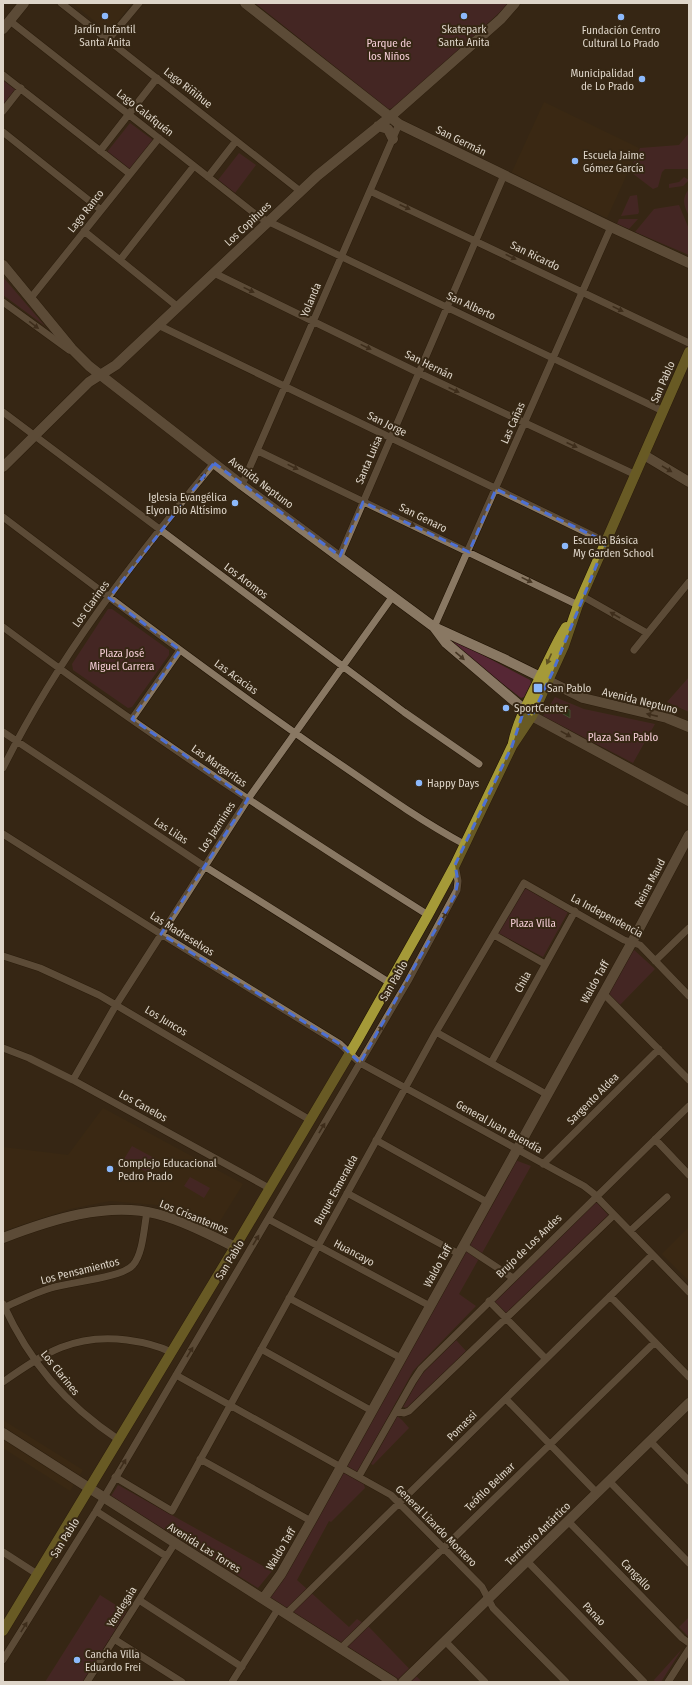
<svg xmlns="http://www.w3.org/2000/svg" width="692" height="1685" viewBox="0 0 692 1685" font-family="'Fira Sans Condensed',sans-serif">
<style>
.built{fill:#3e2b12}
.green{fill:#562735}
.water{fill:#224b1e;stroke:#5a7451}
.lines{fill:none;stroke-linecap:round;stroke-linejoin:round}
.street-casing{stroke:#1d1001;stroke-width:8}
.secondary-casing{stroke:#1d1001;stroke-width:11}
.primary-casing{stroke:#1d1001;stroke-width:11}
.street{stroke:#897863;stroke-width:7}
.secondary{stroke:#897863;stroke-width:10}
.primary{stroke:#a59a38;stroke-width:10}
.oneway{fill:#473724}
.oneway2{fill:#5d4f21}
.marked{fill:none;stroke:#4d70d4;stroke-width:3;stroke-dasharray:8 5;stroke-linejoin:round}
.poi-dot{fill:#8cb9fc;stroke:#362714;stroke-width:1.5}
.labels{text-anchor:middle;dominant-baseline:central;stroke-width:4;stroke-linejoin:round;paint-order:stroke}
.poi-label{font-size:11px;fill:#ded5c9;stroke:#362714;text-anchor:start}
.park-label{font-size:11px;fill:#f5cdd6;stroke:#362714}
.street-label{font-size:11px;fill:#ded5c9;stroke:#362714}
</style>
<rect width="100%" height="100%" fill="#362714"/>
<path class="built" d="M73,3H132L111,30H105Z
M544,102L639,148L607,218L511,174Z
M103,1108L243,1184L214,1231L158,1205L110,1201L70,1209L3,1231V1147L68,1155Z
M689,1227V1281L662,1254Z
M3,1420L83,1470L70,1491L3,1448Z"/>
<path class="green" d="M255,3H510L394,108L388,109Z
M3,80L16,90L3,106Z
M130,123L153,140L129,170L107,152Z
M689,133V169H665L662,172L658,187L653,189L632,173L635,165L633,164L640,148L679,145Z
M239,153L256,165L235,193L218,180Z
M684,177L689,180L683,186L669,188V184L679,182Z
M689,189V216C684,206 681,199 689,189Z
M637,195L639,212L638,214L621,216L630,196Z
M679,205L689,229V255L635,232L654,209Z
M619,219H638L629,229L617,224Z
M3,277L45,326L3,295Z
M108,609H112L169,650V655L132,707L128,708L73,670L72,664Z
M439,632L530,680L531,683L524,697L521,698L438,633Z
M689,677V712L667,702Z
M555,697L584,709L655,724L633,763L543,716Z
M525,888L568,912L543,957L498,933Z
M633,949L655,969L619,1006L607,994Z
M132,1146L156,1159L148,1173L124,1159Z
M515,1160L531,1166L459,1294L476,1306L413,1371L359,1470L365,1488L331,1522L329,1521L297,1580L349,1627L357,1619L369,1627L422,1682H403L270,1597Z
M190,1177L210,1188L204,1198L184,1186Z
M596,1202L609,1216L506,1316L494,1302Z
M456,1340L466,1351L408,1408L403,1407L421,1375Z
M397,1416L402,1420L409,1428L373,1465L371,1464Z
M118,1485L272,1571L258,1588L111,1496Z
M100,1595L127,1612L83,1682H45Z
M689,1617V1637L679,1627Z
M682,1649L661,1682H655L654,1680Z"/>
<path class="water" d="M561,707L570,710V718L558,711Z"/>
<g class="lines">
<defs>
<path id="street" d="M61,3L300,191
M10,21L259,217L663,411
M108,40L139,3
M3,75L130,174
M3,111L21,88
M3,132L101,210
M100,151L157,78
M208,177L236,141
M370,191L689,343
M84,231L178,307
M120,260L194,166
M214,273L419,373L636,475
M30,299L159,138
M3,302L69,350
M158,325L606,542
M3,412L404,712L479,764
M258,451L578,605
M242,485L399,124
M3,517C106,595 209,673 315,747C364,780 412,816 464,844
M340,556L504,175
M582,596L647,633
M3,627C140,729 283,824 428,915
M434,627L611,227
M634,650L689,582
M132,719L180,650
M3,732L204,866L390,983
M3,768C58,657 135,558 214,463
M3,834L161,934L340,1044L360,1063L584,1186L593,1193L689,1292
M494,935L545,964
M3,956L40,968L99,995L310,1120
M655,961L689,928
M603,993L689,1080
M436,1032L546,1094
M3,1048L29,1058L73,1080L269,1188
M491,1063L575,911
M73,1080L116,1005L248,799L393,596
M655,1139L689,1175
M376,1140L487,1202
M543,1164L659,1049
M347,1193L459,1254
M268,1219L430,1306
M630,1231L667,1197
M463,1245L513,1278
M610,1296L689,1377
M289,1298L401,1358
M489,1301L546,1359
M3,1304C30,1363 65,1404 119,1440
M3,1308C19,1301 34,1293 51,1288C70,1282 122,1278 133,1265C143,1254 144,1227 147,1212
M261,1349L372,1411
M176,1375L391,1495L482,1587L493,1608L566,1682
M3,1382C44,1353 75,1333 127,1340C142,1342 157,1345 171,1352
M506,1399L597,1493
M396,1411L404,1413L409,1411L614,1215
M650,1441L689,1481
M200,1459L311,1521
M359,1476L413,1381L421,1369L689,1106
M115,1477L172,1511L436,1032L524,883L624,940L640,945L689,996
M609,1481L689,1563
M96,1511L166,1556
M568,1521L682,1638L689,1643
M3,1552L37,1574
M527,1561L644,1682
M139,1600L242,1667
M286,1614L652,1255
M114,1639L182,1682
M445,1641L485,1682
M340,1649L655,1342
M3,1660L96,1511L354,1073L408,981L457,890L458,881L455,865
M87,1682L175,1543
M232,1682L278,1609
M668,1682L689,1649"/>
<path id="secondary" d="M245,3L399,124L611,227L689,263
M3,29L24,3
M378,126L388,129L393,139
M3,265L72,349L89,366L242,485L434,627L502,658L583,698L667,718L689,727
M644,455L689,482
M3,467L89,382L116,365L317,176L390,117L501,19L515,3
M434,627L446,643L532,716L689,801
M3,1238C50,1220 107,1201 157,1214C184,1221 210,1235 235,1247
M3,1433L393,1682
M263,1599L281,1574L311,1521L632,942L689,835
M403,1682L689,1403"/>
<path id="primary" d="M513,743C518,719 530,699 540,677C549,660 556,643 566,627
M3,1631L235,1247L357,1041L428,915L455,865L512,746L532,716L564,646L578,605L689,352"/>
</defs>
<use href="#street" class="street-casing"/>
<use href="#secondary" class="secondary-casing"/>
<use href="#primary" class="primary-casing"/>
<use href="#street" class="street"/>
<use href="#secondary" class="secondary"/>
<use href="#primary" class="primary"/>
</g>
<defs><path id="oneway-solid" d="M-6-.8H1V-3.2L6.5 0L1 3.2V.8H-6Z"/></defs>
<g class="oneway">
<use href="#oneway-solid" transform="translate(405 207) rotate(25)"/>
<use href="#oneway-solid" transform="translate(511 257) rotate(26)"/>
<use href="#oneway-solid" transform="translate(249 290) rotate(26)"/>
<use href="#oneway-solid" transform="translate(618 309) rotate(26)"/>
<use href="#oneway-solid" transform="translate(34 325) rotate(37)"/>
<use href="#oneway-solid" transform="translate(366 347) rotate(26)"/>
<use href="#oneway-solid" transform="translate(454 390) rotate(25)"/>
<use href="#oneway-solid" transform="translate(572 445) rotate(25)"/>
<use href="#oneway-solid" transform="translate(293 467) rotate(26)"/>
<use href="#oneway-solid" transform="translate(667 469) rotate(31)"/>
<use href="#oneway-solid" transform="translate(202 478) rotate(-51)"/>
<use href="#oneway-solid" transform="translate(410 524) rotate(26)"/>
<use href="#oneway-solid" transform="translate(527 580) rotate(26)"/>
<use href="#oneway-solid" transform="translate(615 615) rotate(-150)"/>
<use href="#oneway-solid" transform="translate(460 656) rotate(41)"/>
<use href="#oneway-solid" transform="translate(652 715) rotate(-167)"/>
<use href="#oneway-solid" transform="translate(566 734) rotate(29)"/>
<use href="#oneway-solid" transform="translate(444 916) rotate(-61)"/>
<use href="#oneway-solid" transform="translate(380 1030) rotate(-60)"/>
<use href="#oneway-solid" transform="translate(322 1128) rotate(-59)"/>
<use href="#oneway-solid" transform="translate(256 1240) rotate(-59)"/>
<use href="#oneway-solid" transform="translate(190 1352) rotate(-59)"/>
<use href="#oneway-solid" transform="translate(123 1464) rotate(-59)"/>
<use href="#oneway-solid" transform="translate(24 1627) rotate(-58)"/>
</g>
<use class="oneway2" href="#oneway-solid" transform="translate(549 659) rotate(114)"/>
<path d="M0 0H692V1685H0ZM214,463L340,556L363,502L469,552L496,489L606,542L553,671L532,716L524,710L512,746L455,865L458,881L455,895L360,1063L340,1044L161,934L248,799L132,719L180,650L109,598Z" fill="#362714" fill-opacity=".55" fill-rule="evenodd"/>
<path class="marked" d="M214,463L340,556L363,502L469,552L496,489L606,542L553,671L532,716L524,710L512,746L455,865L458,881L455,895L360,1063L340,1044L161,934L248,799L132,719L180,650L109,598Z"/>
<g class="poi-dot">
<circle cx="105" cy="16" r="4"/>
<circle cx="464" cy="16" r="4"/>
<circle cx="621" cy="17" r="4"/>
<circle cx="642" cy="79" r="4"/>
<circle cx="575" cy="161" r="4"/>
<circle cx="235" cy="503" r="4"/>
<circle cx="565" cy="546" r="4"/>
<rect x="533" y="683" width="10" height="10" rx="2"/>
<circle cx="506" cy="708" r="4"/>
<circle cx="419" cy="783" r="4"/>
<circle cx="110" cy="1169" r="4"/>
<circle cx="77" cy="1660" r="4"/>
</g>
<g class="labels">
<g class="poi-label">
<text x="105" y="29" text-anchor="middle">Jardín Infantil<tspan x="105" dy="13">Santa Anita</tspan></text>
<text x="464" y="29" text-anchor="middle">Skatepark<tspan x="464" dy="13">Santa Anita</tspan></text>
<text x="621" y="30" text-anchor="middle">Fundación Centro<tspan x="621" dy="13">Cultural Lo Prado</tspan></text>
<text x="634" y="73" text-anchor="end">Municipalidad<tspan x="634" dy="13">de Lo Prado</tspan></text>
<text x="583" y="155">Escuela Jaime<tspan x="583" dy="13">Gómez García</tspan></text>
<text x="227" y="497" text-anchor="end">Iglesia Evangélica<tspan x="227" dy="13">Elyon Dio Altísimo</tspan></text>
<text x="573" y="540">Escuela Básica<tspan x="573" dy="13">My Garden School</tspan></text>
<text x="547" y="688">San Pablo</text>
<text x="514" y="708">SportCenter</text>
<text x="427" y="783">Happy Days</text>
<text x="118" y="1163">Complejo Educacional<tspan x="118" dy="13">Pedro Prado</tspan></text>
<text x="85" y="1654">Cancha Villa<tspan x="85" dy="13">Eduardo Frei</tspan></text>
</g>
<g class="park-label">
<text x="389" y="43">Parque de<tspan x="389" dy="13">los Niños</tspan></text>
<text x="122" y="653">Plaza José<tspan x="122" dy="13">Miguel Carrera</tspan></text>
<text x="623" y="737">Plaza San Pablo</text>
<text x="533" y="923">Plaza Villa</text>
</g>
<g class="street-label">
<text transform="translate(188 88) rotate(38)">Lago Riñihue</text>
<text transform="translate(145 113) rotate(38)">Lago Calafquén</text>
<text transform="translate(461 141) rotate(26)">San Germán</text>
<text transform="translate(86 211) rotate(-52)">Lago Ranco</text>
<text transform="translate(248 224) rotate(-43)">Los Copihues</text>
<text transform="translate(535 256) rotate(26)">San Ricardo</text>
<text transform="translate(311 300) rotate(-67)">Yolanda</text>
<text transform="translate(471 306) rotate(25)">San Alberto</text>
<text transform="translate(429 365) rotate(26)">San Hernán</text>
<text transform="translate(663 382) rotate(-66)">San Pablo</text>
<text transform="translate(513 423) rotate(-66)">Las Cañas</text>
<text transform="translate(387 424) rotate(26)">San Jorge</text>
<text transform="translate(369 460) rotate(-67)">Santa Luisa</text>
<text transform="translate(261 483) rotate(37)">Avenida Neptuno</text>
<text transform="translate(423 518) rotate(26)">San Genaro</text>
<text transform="translate(246 581) rotate(37)">Los Aromos</text>
<text transform="translate(91 604) rotate(-54)">Los Clarines</text>
<text transform="translate(236 677) rotate(36)">Las Acacias</text>
<text transform="translate(640 701) rotate(14)">Avenida Neptuno</text>
<text transform="translate(219 766) rotate(35)">Las Margaritas</text>
<text transform="translate(217 827) rotate(-57)">Los Jazmines</text>
<text transform="translate(171 831) rotate(33)">Las Lilas</text>
<text transform="translate(650 883) rotate(-62)">Reina Maud</text>
<text transform="translate(607 916) rotate(28)">La Independencia</text>
<text transform="translate(182 934) rotate(32)">Las Madreselvas</text>
<text transform="translate(394 981) rotate(-60)">San Pablo</text>
<text transform="translate(523 982) rotate(-61)">Chila</text>
<text transform="translate(595 982) rotate(-61)">Waldo Taff</text>
<text transform="translate(166 1021) rotate(31)">Los Juncos</text>
<text transform="translate(593 1099) rotate(-45)">Sargento Aldea</text>
<text transform="translate(143 1106) rotate(29)">Los Canelos</text>
<text transform="translate(499 1127) rotate(29)">General Juan Buendía</text>
<text transform="translate(336 1190) rotate(-61)">Buque Esmeralda</text>
<text transform="translate(194 1217) rotate(22)">Los Crisantemos</text>
<text transform="translate(529 1246) rotate(-44)">Brujo de Los Andes</text>
<text transform="translate(354 1253) rotate(28)">Huancayo</text>
<text transform="translate(230 1260) rotate(-59)">San Pablo</text>
<text transform="translate(438 1266) rotate(-61)">Waldo Taff</text>
<text transform="translate(80 1271) rotate(-14)">Los Pensamientos</text>
<text transform="translate(60 1373) rotate(51)">Los Clarines</text>
<text transform="translate(462 1426) rotate(-45)">Pomassi</text>
<text transform="translate(490 1487) rotate(-44)">Teófilo Belmar</text>
<text transform="translate(436 1526) rotate(45)">General Lizardo Montero</text>
<text transform="translate(538 1534) rotate(-44)">Territorio Antártico</text>
<text transform="translate(65 1538) rotate(-58)">San Pablo</text>
<text transform="translate(204 1548) rotate(32)">Avenida Las Torres</text>
<text transform="translate(281 1549) rotate(-59)">Waldo Taff</text>
<text transform="translate(636 1575) rotate(46)">Cangallo</text>
<text transform="translate(122 1607) rotate(-58)">Yendegaia</text>
<text transform="translate(594 1614) rotate(46)">Panao</text>
</g>
</g>
<rect width="692" height="1685" fill="none" stroke="#ded5c9" stroke-width="8"/>
</svg>
